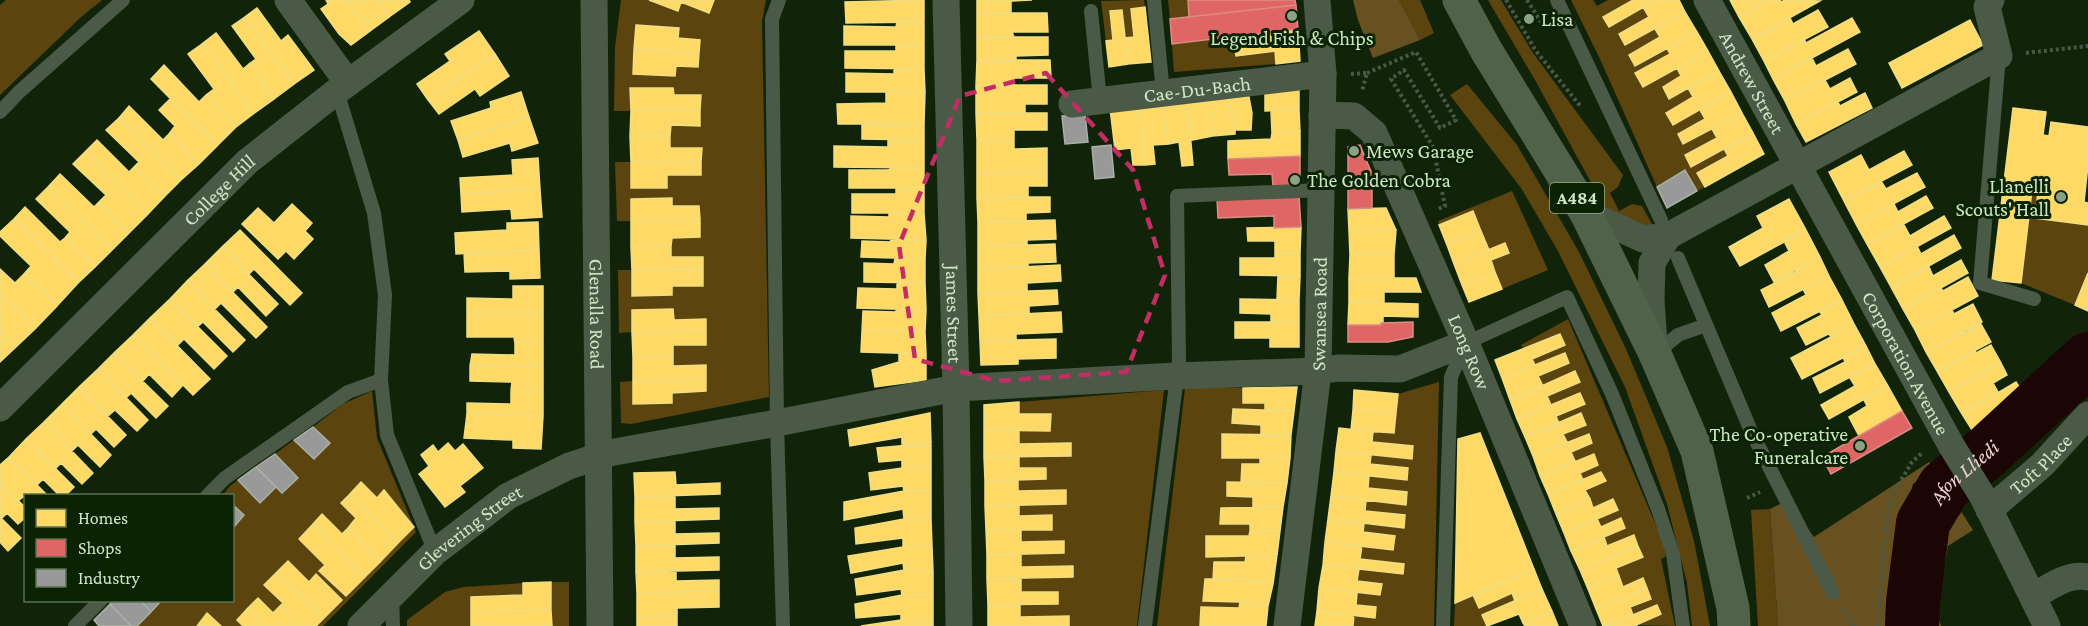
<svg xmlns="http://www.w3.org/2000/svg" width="2088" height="626" viewBox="0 0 2088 626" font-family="'Crimson Pro',serif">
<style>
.green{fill:#5c440e;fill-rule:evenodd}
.forest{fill:#685121}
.water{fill:#1c0505}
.homes{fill:#ffd966;stroke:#f0de82;stroke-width:1.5}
.shops{fill:#e06666;stroke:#da8d82;stroke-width:1.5}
.industry{fill:#999;stroke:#a9b1a6;stroke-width:1.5}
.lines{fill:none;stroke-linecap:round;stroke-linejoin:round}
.river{stroke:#1c0505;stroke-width:54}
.path{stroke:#4a5846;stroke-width:4;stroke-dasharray:3 3;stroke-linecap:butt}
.lane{stroke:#4b5a47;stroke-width:14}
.street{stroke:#4b5a47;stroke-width:27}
.primary{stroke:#506249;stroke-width:33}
.marked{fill:none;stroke:#c32d66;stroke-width:4.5;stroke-dasharray:12 8;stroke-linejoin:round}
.poi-dot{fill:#8ba384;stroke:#0b2302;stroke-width:2}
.labels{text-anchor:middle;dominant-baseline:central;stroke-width:6;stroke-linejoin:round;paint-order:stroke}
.shield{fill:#0b2302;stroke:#93ad8a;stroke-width:1.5}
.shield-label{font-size:18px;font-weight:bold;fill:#cde8c5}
.poi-label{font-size:20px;fill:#cde8c5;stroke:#0b2302;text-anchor:start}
.street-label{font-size:20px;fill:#cde8c5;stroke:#0b2302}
.water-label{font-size:21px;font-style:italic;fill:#eed1d1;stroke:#0b2302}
</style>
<rect width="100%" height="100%" fill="#11240a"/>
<path class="green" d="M6,0H102L80,18L0,95V5Z
M621,0H649L678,11L681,2L709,12L714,0H766L762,22L769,397L631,424L621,423L620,382L633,381L634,404L672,403V393L706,391V366H673V309L632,310V332L619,333L618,270H632V296L672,295V286H703V257H671L672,238L700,237L699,206H672L671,198L631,199V221H617L615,162H631L632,188H667V175H701V148H670L671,125L700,126L701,96L674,95L673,88L630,89L631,111H614L615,47ZM636,25L678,28V38L700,40L698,67L676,66L675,76L633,74Z
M1144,0L1145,7L1134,37L1125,38L1122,10L1110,11L1113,40L1106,41L1101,1Z
M1168,0H1188L1189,17L1170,19Z
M1399,0H1420L1434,33L1420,40Z
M1488,0H1501L1533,53L1623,175L1618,187L1610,193L1619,211L1632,204L1642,206L1652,224L1651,227L1615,218L1604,206L1535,80Z
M1571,0H1593L1597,6L1608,0H1633L1603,17L1609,27L1643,7L1649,17L1619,34L1625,45L1655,29L1660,37L1629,55L1667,48L1670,54L1635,73L1642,86L1677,68L1681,76L1663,87L1669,98L1688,88L1693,97L1666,112L1672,125L1700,110L1705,119L1678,134L1683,144L1712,129L1717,138L1685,155L1724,149L1728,156L1697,173L1705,187L1697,191L1685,170L1657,187L1600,59Z
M1233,37L1236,56L1275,51L1276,64L1174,72L1172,44Z
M1467,84L1517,145L1579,252L1626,349L1667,447L1694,541L1710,626H1692L1687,583L1667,504L1625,387L1558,251L1521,188L1450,95Z
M2032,190L2038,191L2035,218L2088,225V273L2075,305L2021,283Z
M1512,191L1548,270L1502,289L1491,260L1509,253L1505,244L1489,250L1473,211L1439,225L1438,221Z
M1568,319L1661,537L1666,556L1661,559L1675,626L1636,625L1661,614L1657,605L1633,615L1630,607L1650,599L1643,579L1623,587L1616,568L1643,557L1635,535L1607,546L1604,537L1625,527L1621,518L1601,527L1597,519L1618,510L1613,499L1593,508L1585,490L1606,481L1601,472L1583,480L1580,473L1598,465L1594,454L1575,461L1571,452L1592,442L1588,434L1567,442L1563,434L1586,424L1581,414L1559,424L1556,416L1584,404L1580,393L1551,405L1547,396L1580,382L1575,371L1543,386L1538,376L1569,363L1565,353L1535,365L1532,359L1565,345L1560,334L1524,349L1521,345Z
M1439,382L1434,626H1353L1357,593L1380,595L1382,584L1357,581L1359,569L1403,574L1404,565L1360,559L1364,524L1403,528L1405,516L1365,511L1369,476L1407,480L1370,464L1371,455L1412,459L1413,446L1372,442L1373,432L1394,433L1398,394Z
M1185,388H1243V403H1265V411L1233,409L1232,423L1261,425V436L1223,434L1222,458H1260V464H1242L1241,483H1227V496L1253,497V507L1221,508L1220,523L1250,524L1249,536H1207L1206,557L1246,556L1245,562H1214L1213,580L1205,579L1203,601L1240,602L1239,608H1201L1200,625L1205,626H1157Z
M1164,390L1137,626H1069L1068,616L1020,617V604L1058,603V592H1021V579L1073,577L1072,566L1021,567V554L1064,553V542H1021V530H1052V516H1019V505L1066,504L1018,491V480L1046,479V468H1019V456H1071V444H1019V430L1050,431L1051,414H1019V402Z
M372,391L377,438L416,532L327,622L323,626H316L342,600L316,575L309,582L288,561L265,585L283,603L273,613L258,598L237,620L243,626H221L207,613L196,626H137L162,601L232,600L233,528L244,515L233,504L232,496L223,495L230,486L238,480L260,503L276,487L282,492L298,478L275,454L294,440L315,459L330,443L313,427L343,404ZM361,482L377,498L384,491L414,527L346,596L320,570L325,565L299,539L322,514L342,534L356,518L341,503Z
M1770,509L1778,626H1758L1751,510Z
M551,582H569V626H552Z
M523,583V595L471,597V626H407V620L445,592L464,587Z
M1512,593L1515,601L1482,615L1487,626H1454L1455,603L1473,595L1479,608Z"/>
<path class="forest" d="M1353,0H1399L1420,40L1373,58L1358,20Z
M1929,462L1973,530L1948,546L1937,613L1941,626H1778L1770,509L1786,501L1814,537Z"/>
<path class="water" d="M2088,344V394L2001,472L1980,437L2026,400Z
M1934,471L1961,513L1938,536L1926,599L1933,626H1893L1891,620L1903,524L1913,484Z"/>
<path class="homes" d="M326,0H348L370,31L351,45L339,34L321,9L328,4Z
M348,0H377L389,17L370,31Z
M377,0H409L410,2L389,17Z
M649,0H714L709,13L681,2L678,11Z
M924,0V22L846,23L845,2Z
M977,0H1032L1011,1V13L977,14Z
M1633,0H1656L1609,27L1603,17Z
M1656,0H1679L1685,12L1625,45L1619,34L1649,17L1643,7Z
M1730,0H1770L1739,17Z
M1770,0H1780L1781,2L1785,0L1820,1L1752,39L1739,17Z
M1145,7L1151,62L1128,64L1125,38L1134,37L1131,9Z
M257,8L281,41L288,35L314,70L294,84L245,17Z
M1122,10L1128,64L1109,67L1106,41L1113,40L1110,11Z
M1818,10L1828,27L1764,61L1752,39L1790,18L1793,24Z
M1685,12L1697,32L1635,66L1629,55L1660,37L1655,29Z
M1011,13H1047L1048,32H1012L1014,37H977V14Z
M245,17L294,84L274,99L249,64L256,59L232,26Z
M1852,18L1860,32L1773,79L1764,61L1804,39L1806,43Z
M1970,20L1983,45L1902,88L1889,63Z
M897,21L924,22V45H844V26L896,27Z
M636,25L679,28L678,38L700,40L699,53L634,49Z
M1298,29L1300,61L1276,64L1275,51L1236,56L1233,37Z
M479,31L495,54L428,100L417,84L450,61L445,54Z
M1697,32L1708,51L1643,87L1635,73L1670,54L1667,48Z
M216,33L243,69L249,64L274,99L253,114L202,44Z
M977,37H1048V55L1016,56V61L977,60Z
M202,44L253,114L236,127L206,95L214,89L188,54Z
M896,45H924V69L845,68V51H896Z
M634,49L699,53L698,67L676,66L675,76L633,74Z
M1848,49L1856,64L1785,101L1773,79L1812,58L1816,66Z
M1708,51L1719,71L1669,99L1663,87L1681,76L1677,68Z
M495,54L509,76L480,96L475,89L439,114L428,100Z
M977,60H1050L1051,78H1014V85L976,86Z
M164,65L199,102L206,95L236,127L217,146L151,79Z
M894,69H924L925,92H846V73L894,74Z
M1719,71L1731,92L1673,125L1666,113L1693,97L1688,88Z
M1850,78L1857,92L1796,124L1785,101L1825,80L1830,89Z
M1014,85H1047V104H1025V113H976V86Z
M630,88H673L674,95H701L700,111H631Z
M1265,90H1299V110L1265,111Z
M521,92L529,117L458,140L451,121L491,108L490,102Z
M886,92H925L924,124H838L837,104L886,103Z
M1248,92L1252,113L1251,130H1235V115H1231L1230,93Z
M1731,92L1742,113L1683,144L1678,134L1705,119L1700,110Z
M1230,93L1231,115H1235V134L1213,136L1208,96Z
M1865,93L1872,108L1806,142L1796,124L1838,102L1840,106Z
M1208,96L1213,136L1192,140L1187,99Z
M170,99L217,146L199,164L169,134L175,126L159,110Z
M1187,99L1193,165L1182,166L1179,142L1168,144L1164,102Z
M1164,102L1168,144L1153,145L1155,164L1146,165L1139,105Z
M1139,105L1146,165H1133L1131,148L1115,150L1110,108Z
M129,106L163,140L169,134L199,164L181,180L119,118Z
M2013,108L2046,112L2043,135L2049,136L2051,122L2088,127V165L2084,202L2088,203V225L2035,218L2038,191L2032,190L2021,283L1992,280Z
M1299,110L1300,132L1272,133L1271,111Z
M631,111H700V126L671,125L670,136H630Z
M976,113H1047V130H1014V140H977Z
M1742,113L1753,133L1691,167L1685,155L1717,138L1712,129Z
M529,117L538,143L512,151L510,143L463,157L458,140Z
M119,118L181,180L165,196L134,167L139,162L106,130Z
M862,123L924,124V140L862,139Z
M1300,132V156L1228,159V141L1271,139L1272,133Z
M1753,133L1764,154L1705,187L1697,173L1728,156L1724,149Z
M630,136H670V148H702L701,162H631Z
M97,140L129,172L134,167L165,196L148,214L85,152Z
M888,140H924V168L834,167V146L888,147Z
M977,140H1014V149L1047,148V172L977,173Z
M1904,151L1912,165L1844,201L1829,172L1861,155L1869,170Z
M85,152L148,214L129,233L98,203L106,195L73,164Z
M538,158L540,189L461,194L460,178L513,175L512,160Z
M631,162H701V175H667V188H631Z
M890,168H924V188H849V170H889Z
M1047,172V186H1028V197L977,198V173Z
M1917,173L1925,187L1856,224L1844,201L1881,181L1886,189Z
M60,174L94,207L98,203L129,233L112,250L48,187Z
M48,187L112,250L95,267L65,238L70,232L36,199Z
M896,188H924V213H852V194H896Z
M540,189L542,217L512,219L511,209L462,212L461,194Z
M1926,196L1933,208L1867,244L1856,224L1894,204L1898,212Z
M1028,197H1050V212L1026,213V221L978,222L977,198Z
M672,198V206H699L700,219L631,221V199Z
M1789,199L1806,230L1740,266L1729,247L1763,228L1757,216Z
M292,204L312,223L305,231L313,239L294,259L286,251L278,259L242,224L258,208L274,223Z
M25,207L60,242L65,238L95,267L78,283L14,219Z
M1386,208L1396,230L1349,231L1348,209Z
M1473,211L1481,231L1447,245L1439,225Z
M889,213H924L926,240L851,238V216L889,217Z
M1944,216L1951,228L1880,267L1867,244L1904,225L1910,236Z
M14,219L78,283L57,306L24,274L31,266L0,236V232Z
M700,219V237L672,238L671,246L631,247V221Z
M1055,220L1056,239L1027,240V245L978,247V222Z
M538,222L539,250L456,254L455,233L507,230V223Z
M1301,227L1300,253H1275V241H1248L1247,228Z
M240,230L302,293L290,305L254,269L249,274L222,247Z
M1396,230L1394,255H1350L1349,231Z
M1806,230L1820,257L1774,282L1765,265L1789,251L1784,241Z
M1481,231L1489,250L1454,264L1447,245Z
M1954,235L1961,248L1891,287L1880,267L1917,246L1921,254Z
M891,240H926L925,259L861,257L862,241L890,242Z
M1505,243L1509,253L1491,260L1495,272L1462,285L1454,264Z
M1055,244L1056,262L1028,263V267L978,269V247Z
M671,246V257H703V269L632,270L631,247Z
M222,247L278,304L266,316L238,287L233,292L205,264Z
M539,250L540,278L510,279V271L465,272L464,253Z
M1275,253H1300V276L1240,275V258H1275Z
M1350,255H1394V278H1349Z
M1820,257L1829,276L1769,307L1761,290L1796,272L1795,270Z
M895,258L925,259V283L864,282V263L894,264Z
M1961,260L1968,273L1903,309L1891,287L1929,267L1933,276Z
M205,264L267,327L256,338L221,303L215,309L187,281Z
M1060,265L1061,281L1027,283V291L978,293V269Z
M0,269L15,283L24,274L57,306L36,328L0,293Z
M703,269V286H672V295L632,296V270Z
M1495,272L1502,289L1469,302L1462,285Z
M2088,273V311L2075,305Z
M1278,275L1300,276L1299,300H1277Z
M1829,276L1842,300L1781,331L1772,313L1806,295L1803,289Z
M1968,277L1978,296L1915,330L1903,309L1941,288L1943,291Z
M1349,278H1416L1421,292H1384V303L1349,302Z
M187,281L245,340L233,352L203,322L197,327L170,299Z
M897,282L925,283L926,310L857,308L858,288L897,289Z
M513,286H543V314H467V298L513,299Z
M1057,290L1058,304L1029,306V313L979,316L978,293Z
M0,293L36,328L17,346L0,329Z
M170,299L227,356L214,369L184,339L177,346L150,318Z
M1240,299L1299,300V322H1271V314L1240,313Z
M1842,300L1853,322L1806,345L1797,328L1822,315L1820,312Z
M1349,302L1418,304V317L1383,316V323H1381V325H1348Z
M1973,304L1982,322L1926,352L1915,330L1952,310L1954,314Z
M673,309L674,320L706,319V331L632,332V310Z
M896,310H926L925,332L862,331L863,311L896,312Z
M1061,312L1062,332L1016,334V340L980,341L979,316Z
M467,314H543V343H515L514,337H467Z
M150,318L210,379L193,395L133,335Z
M1235,322H1299V347H1270V338H1235Z
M1853,322L1866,346L1802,379L1791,358L1831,337L1829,334Z
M1981,324L1991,342L1937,371L1926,352L1964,331L1965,333Z
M0,329L17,346L0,362Z
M706,331V345H673V356L633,357L632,332Z
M862,331L925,332L926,354L861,352Z
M1560,334L1565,345L1532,359L1535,365L1502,378L1495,360Z
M133,335L183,385L172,397L149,374L143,381L114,353Z
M1056,339V358L1018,359V364L981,365L980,341Z
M515,343H543V367L470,366L472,354L515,355Z
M1991,345L2001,363L1949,392L1937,371L1975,350L1976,353Z
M1866,346L1875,364L1820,393L1813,378L1845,362L1843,357Z
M114,353L168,406L156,418L131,393L126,398L98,369Z
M899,353L926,354V380L875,387L872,370L899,362Z
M1565,353L1569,363L1538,376L1543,386L1510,400L1502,378Z
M673,356V366L706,365V379L633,381V357Z
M2001,363L2007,375L1993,383L1998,392L1962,414L1949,392Z
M1875,364L1888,386L1829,419L1821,405L1855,386L1850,378Z
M470,366L543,367V391L511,390L512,382L470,381Z
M98,369L148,420L137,431L115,410L108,416L79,387Z
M1575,371L1580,382L1547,396L1551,405L1517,419L1510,400Z
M706,379V391L672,393V403L633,404V381Z
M2016,382L2026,398L2007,410L2009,413L1974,433L1962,414Z
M1888,386L1902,411L1859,436L1849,417L1867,406L1864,400Z
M79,387L126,435L114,447L96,429L91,434L62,404Z
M1297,387L1294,411H1265V403H1243V388Z
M511,390L543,391V416L467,414V403L511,404Z
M1354,390L1398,394L1396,413L1353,410Z
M1580,393L1585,404L1556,416L1559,424L1525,437L1517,419Z
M1019,402V414H1051L1050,431L984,430V405Z
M62,404L111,455L100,467L78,445L72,451L44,422Z
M1233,409L1294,411L1291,435L1261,436V425L1232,423Z
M1353,410L1396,413L1394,433L1351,430Z
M930,413L931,443L902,444V437L850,446L848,430Z
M1581,413L1586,425L1563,434L1567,442L1533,456L1525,437Z
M467,414L543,416L541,449L513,448V440L464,438Z
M44,422L93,473L82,484L61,463L55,469L26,439Z
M1339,428L1373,432L1372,442L1413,446L1412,459L1336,451Z
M984,430H1019V444L1071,443V456L984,457Z
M1480,433L1534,569L1455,603L1458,439Z
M1222,434L1291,435L1290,458H1222Z
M1589,434L1592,443L1571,452L1575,461L1540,476L1533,456Z
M26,439L74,487L65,496H60L43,479L37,485L9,457Z
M448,443L455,451L463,444L483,468L460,486L465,492L445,507L419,474L429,466L421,455L433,445L438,452Z
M931,443V467L902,468V460L879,462L877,448Z
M1336,451L1371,455L1370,464L1408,468L1407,480L1334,472Z
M1594,454L1598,465L1580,473L1583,480L1548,494L1540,476Z
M1019,456V468H1046V479L985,481L984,457Z
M9,457L48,496H26V499L23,497L18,501L0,483V465Z
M1260,458H1290L1287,483H1241L1242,464H1260Z
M931,467V491H904L903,486L871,490L869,473L902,468Z
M675,472L676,485L720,483V494L635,497L634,473Z
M1334,472L1369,476L1368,488L1407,492L1406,505L1331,496Z
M1601,472L1606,481L1585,490L1590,499L1556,514L1548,494Z
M1018,480V491L1066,490V504L985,506V481Z
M361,482L377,498L384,490L414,527L399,542L349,495Z
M1227,482L1287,483L1283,507H1253V497L1227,496Z
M0,483L26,508V517L18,524L7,513L1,519L0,517Z
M904,491H931V519H904L903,509L844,520V502Z
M349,495L399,542L381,561L348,528L356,518L341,503Z
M675,496V509L719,508V519L635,522V497Z
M1331,496L1366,500L1365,511L1405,515L1404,528L1328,519Z
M1590,499L1593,508L1613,499L1618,510L1564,533L1556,514Z
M1019,505V516L1052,515V530H986L985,506Z
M1283,507L1280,531H1250V524H1220L1221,508Z
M322,514L342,534L348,528L381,561L365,577L313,524Z
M0,517L21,538L8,551L0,542Z
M1621,518L1625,528L1571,551L1564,533L1597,519L1601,527Z
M904,519H931L932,546L903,547V538L856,544L855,528Z
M1328,519L1364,524L1363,532L1395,536L1393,550L1325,542Z
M675,521V534L719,533V543L636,546L635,522Z
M313,524L365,577L346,596L319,571L325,565L299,539Z
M986,530H1021V542L1064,541V553L987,555Z
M1250,531H1280L1277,555L1206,557V536H1249Z
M1634,535L1638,546L1580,570L1571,551L1604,537L1607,546Z
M1325,542L1362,546L1360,559L1404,564L1403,574L1323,565Z
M675,545V558L719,557V570L636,572V546Z
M932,546L933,571L904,570L903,563L851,573L848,556L903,547Z
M1638,546L1643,557L1616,568L1619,576L1588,589L1580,570Z
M1021,554V567L1073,566V577L987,579V555Z
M1277,555L1273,584L1243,579L1213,580L1214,562H1245L1246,556Z
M288,561L309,582L316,574L342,600L324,618L276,573Z
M1323,565L1359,569L1357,581L1382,584L1380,595L1319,588Z
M1534,569L1542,589L1515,601L1512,593L1479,608L1473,595Z
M676,570V581L719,580V591L637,593L636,572Z
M904,570L933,571V595H902L901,589L857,595L855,579Z
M276,573L324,618L316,626H299L280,606L283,603L264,585Z
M1619,576L1623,587L1643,578L1647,588L1596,609L1588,589Z
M987,579H1021V592H1058V604L988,605Z
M1205,579H1243L1273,584L1268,606L1240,602L1203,601Z
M551,582V610L471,612V597L523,595V583Z
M1319,588L1357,593L1356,605L1376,607L1375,618L1317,611Z
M1647,588L1651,599L1630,607L1633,615L1603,626L1596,609Z
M1542,589L1552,611L1523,623L1519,614L1487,626L1482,615Z
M719,591V607L677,608V616L637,617V593Z
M902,595H933V619L901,620V614L856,618L855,604Z
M258,598L273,613L280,606L299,626H265L247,609Z
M1240,602L1268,606L1266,626H1200L1201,607L1239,608Z
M1020,604V617L1069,616V626H988V605Z
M1657,605L1661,614L1636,625L1637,626H1606Z
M247,609L265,626H243L237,620Z
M551,610L552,626H471V612Z
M1317,611L1354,615L1353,626H1315Z
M1552,611L1558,626H1525L1523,623Z
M207,613L221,626H197Z
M677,616V626H637V617Z
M933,619V626H861L901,620Z"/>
<path class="shops" d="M1188,0H1295L1296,5L1189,17Z
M1296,5L1298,29L1172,44L1170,19Z
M1360,145L1377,186L1372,187V208L1348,209V147Z
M1300,156V186H1273L1272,174L1229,175L1228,159Z
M1299,196L1301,227L1274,228V216L1218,218L1217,199Z
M1413,322V337L1388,342H1348V325H1381V323Z
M1902,411L1912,428L1831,474L1822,457Z"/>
<path class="industry" d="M1085,114L1088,142L1065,144L1062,116Z
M1111,145L1114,177L1095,179L1092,147Z
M1685,170L1697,191L1667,208L1657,187Z
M313,427L330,443L314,459L294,440Z
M275,454L298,478L282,493L256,467Z
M256,467L276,487L260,503L238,480Z
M232,504L244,515L233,528H232Z
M114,600H140L151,612L137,626H131L110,604Z
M140,600H162L151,612Z
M110,604L131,626H99L94,620Z"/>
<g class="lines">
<path class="river" id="s1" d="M1912,626L1913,602L1923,523L1944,487L1988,451L2088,359"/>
<path class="path" d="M1506,0L1536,51L1581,107
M1527,0L1541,22
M2026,53L2088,46
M1367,73L1416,52L1456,120L1440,128L1404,70L1391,79L1433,147L1445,206L1438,209
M1351,74L1367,73L1362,91
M1747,498L1760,492
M1843,609L1854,626
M1878,626L1883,552L1891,497L1912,462L1923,452"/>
<path class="lane" d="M779,0L772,19L777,423L783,626
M1154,0L1163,93
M1557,0L1661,220
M1091,11L1100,100
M1999,56L1980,283L2034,299
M337,91L374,213L385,295L381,380L387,435L435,552
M0,112L19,92L123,0
M1678,258L1751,431L1833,593
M1655,354L1678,335L1706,325
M207,496L225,478L348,392L381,380
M392,596L393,626
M75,626L101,600
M1145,626L1179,361L1177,196L1322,190
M1443,626L1451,377L1466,343L1567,297L1612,394L1658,509L1673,554L1683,626"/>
<g class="street">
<path d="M288,0L348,83"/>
<path id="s2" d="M594,0L600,626"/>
<path id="s3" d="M946,0L956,388L959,626"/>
<path id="s4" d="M1707,0L1951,445L1983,497L2047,626"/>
<path id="s5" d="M1072,104L1323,74"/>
<path id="s6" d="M1322,115L1354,116L1374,133L1466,343L1583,626"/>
<path d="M1586,213L1643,239L1668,236L1999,56L1987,7L1991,0"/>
<path d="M1654,344L1651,300L1652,263L1668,236"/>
<path id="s7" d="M0,408L247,162L337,91L461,0"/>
<path id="s8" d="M1989,510L2042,465L2088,415"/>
<path d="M2033,597C2049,587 2068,573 2088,577"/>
<path id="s9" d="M361,626L435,552L508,496L569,466L609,453L777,423L956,388L1176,376L1318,371L1338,368L1400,369L1466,343"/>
<path id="s10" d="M1287,626L1318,371L1323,74L1317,0"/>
</g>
<path class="primary" d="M1459,0L1486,50L1586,213L1655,354L1697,451L1733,608L1734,626"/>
</g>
<path class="marked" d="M1046,73L1133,170L1165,275L1126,372L996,381L915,359L899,245L960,96Z"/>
<g class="poi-dot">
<circle cx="1292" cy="16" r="6"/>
<circle cx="1529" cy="19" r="6"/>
<circle cx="1354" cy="151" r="6"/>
<circle cx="1295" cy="180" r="6"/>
<circle cx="2061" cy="197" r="6"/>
<circle cx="1860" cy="446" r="6"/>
</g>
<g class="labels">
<rect class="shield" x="1550" y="183" width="54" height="30" rx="4.5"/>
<g class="shield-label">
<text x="1577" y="198">A484</text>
</g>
<g class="poi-label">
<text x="1541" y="19">Lisa</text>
<text x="1292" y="38" text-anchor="middle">Legend Fish &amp; Chips</text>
<text x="1366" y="151">Mews Garage</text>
<text x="1307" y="180">The Golden Cobra</text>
<text x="2049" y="186" text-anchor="end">Llanelli<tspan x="2049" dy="23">Scouts' Hall</tspan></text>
<text x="1848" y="434" text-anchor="end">The Co-operative<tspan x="1848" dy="23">Funeralcare</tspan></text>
</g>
<g class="street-label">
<text stroke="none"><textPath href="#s4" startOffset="94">Andrew Street</textPath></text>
<text stroke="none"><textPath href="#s5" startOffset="126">Cae-Du-Bach</textPath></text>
<text stroke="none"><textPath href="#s7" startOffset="309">College Hill</textPath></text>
<text stroke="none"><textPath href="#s2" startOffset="314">Glenalla Road</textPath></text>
<text stroke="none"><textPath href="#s3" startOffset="314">James Street</textPath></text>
<text stroke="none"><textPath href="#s10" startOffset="314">Swansea Road</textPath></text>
<text stroke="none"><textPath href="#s6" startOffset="297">Long Row</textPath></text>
<text stroke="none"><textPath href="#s4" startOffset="414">Corporation Avenue</textPath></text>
<text stroke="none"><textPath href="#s8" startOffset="69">Toft Place</textPath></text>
<text stroke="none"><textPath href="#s9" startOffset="147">Glevering Street</textPath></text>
</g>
<g class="water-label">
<text stroke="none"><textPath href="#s1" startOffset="170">Afon Lliedi</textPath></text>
</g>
</g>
<rect x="24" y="494" width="210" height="108" fill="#0b2302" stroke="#597250" stroke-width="1.5"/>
<rect x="36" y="509" width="30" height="18" fill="#ffd966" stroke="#597250" stroke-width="1.5"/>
<text x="78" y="524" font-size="18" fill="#cde8c5">Homes</text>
<rect x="36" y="539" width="30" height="18" fill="#e06666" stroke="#597250" stroke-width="1.5"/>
<text x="78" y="554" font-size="18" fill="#cde8c5">Shops</text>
<rect x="36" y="569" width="30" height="18" fill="#999999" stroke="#597250" stroke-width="1.5"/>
<text x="78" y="584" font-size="18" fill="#cde8c5">Industry</text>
</svg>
